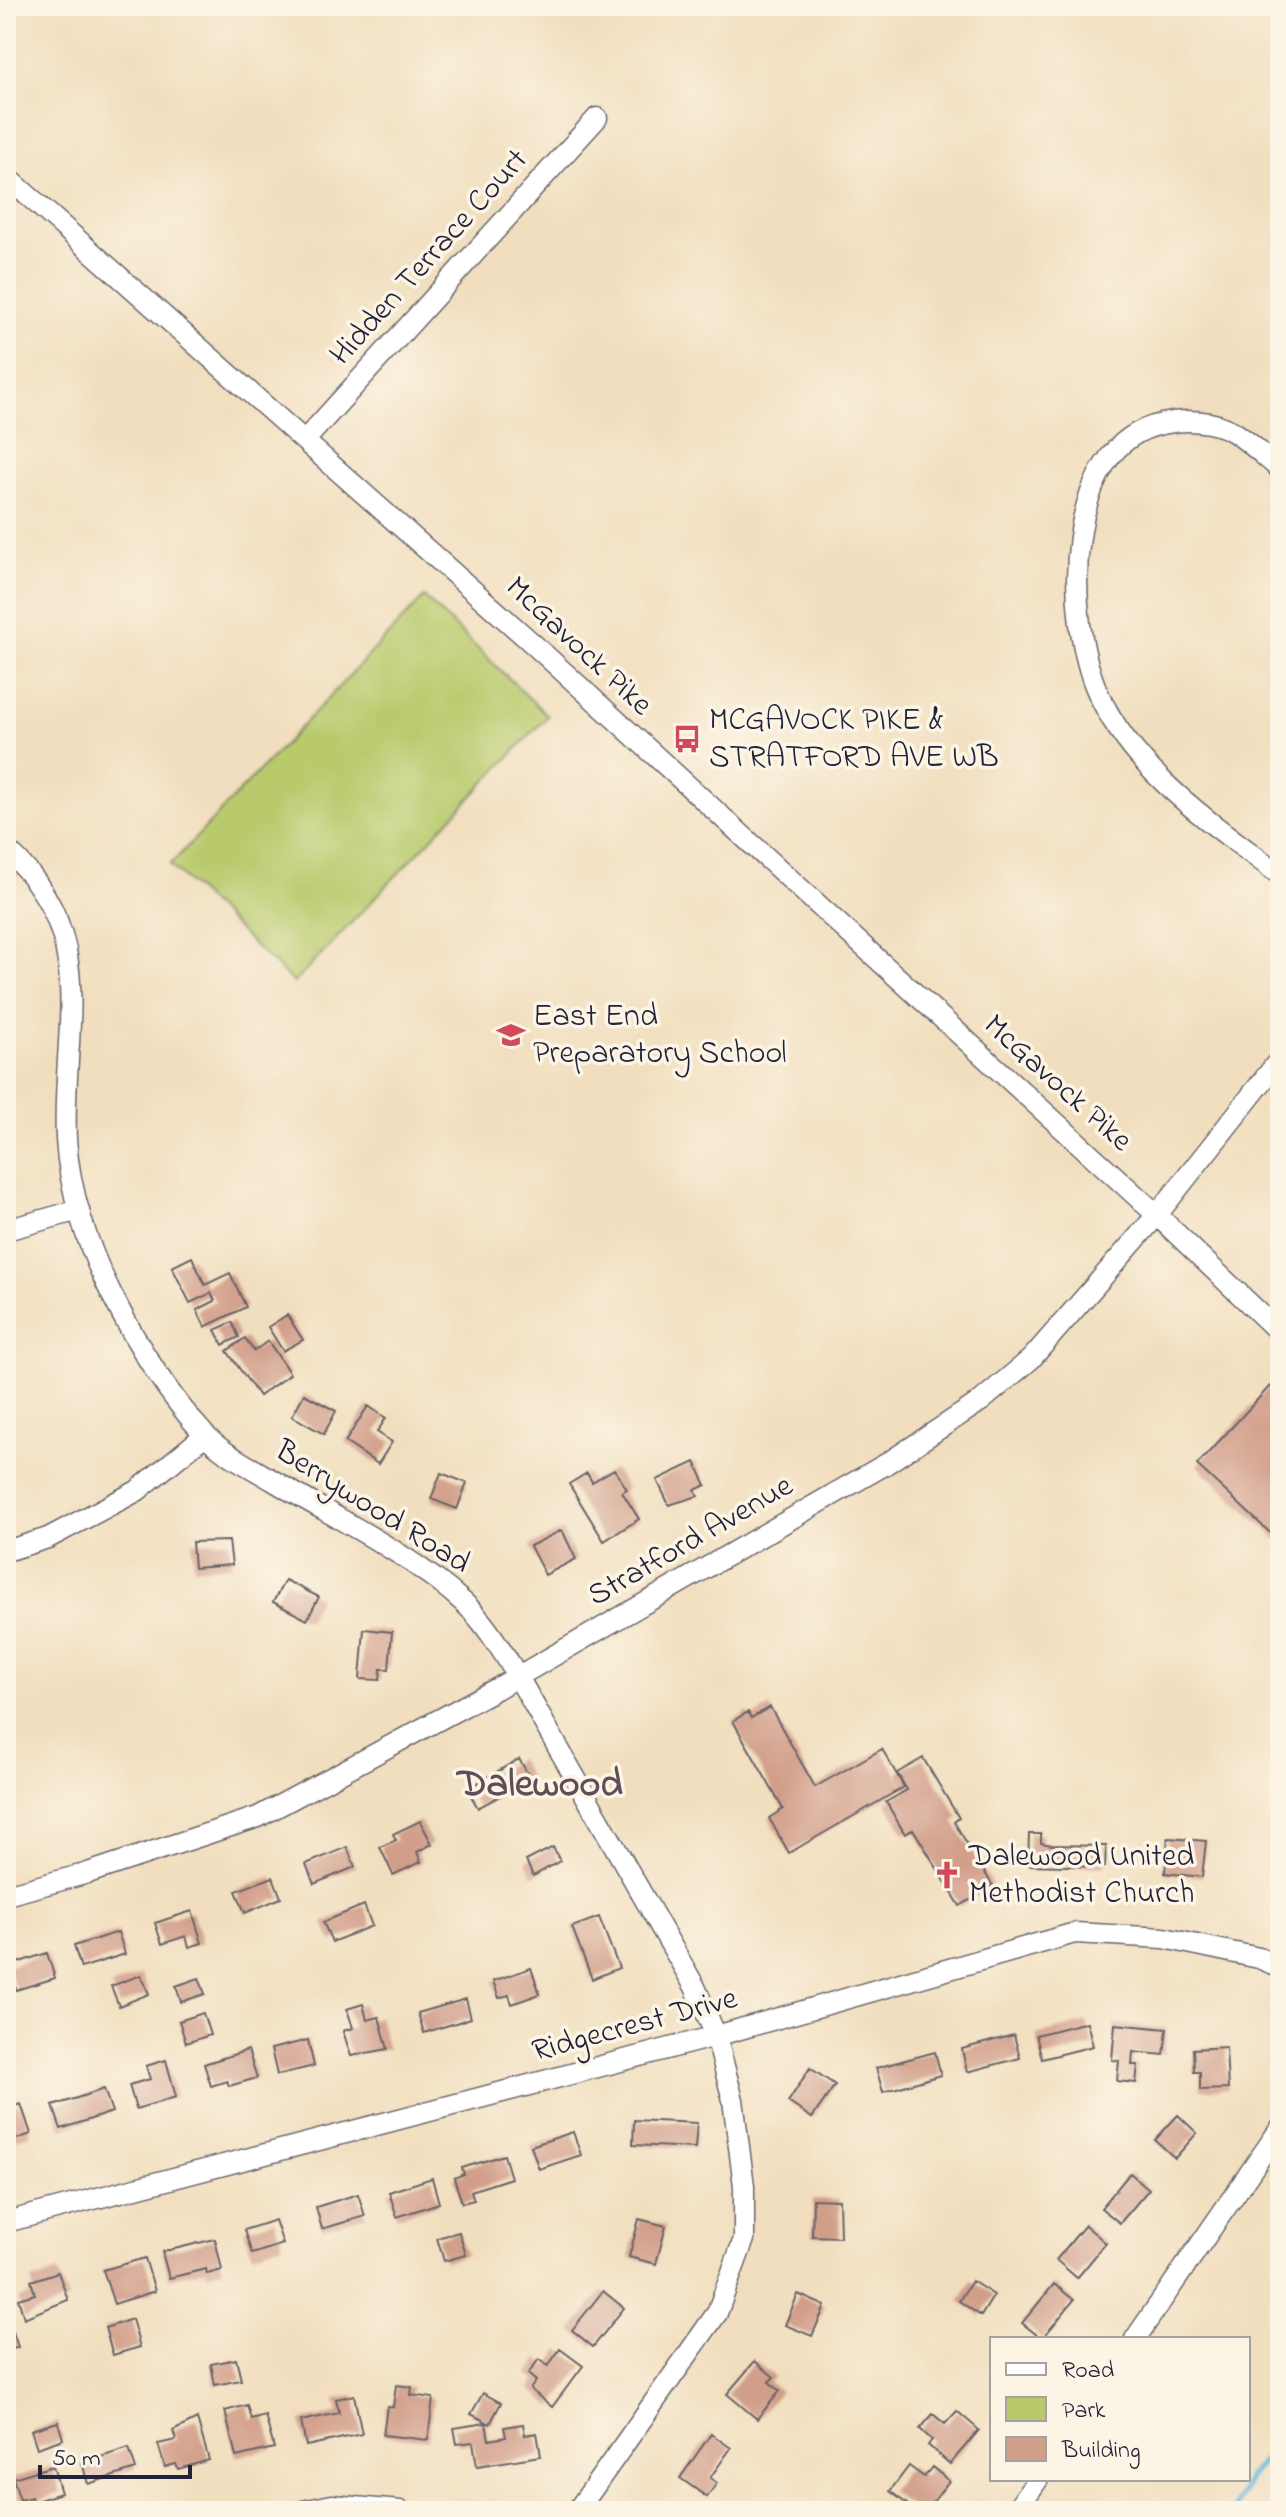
<svg xmlns="http://www.w3.org/2000/svg" width="1286" height="2517" viewBox="0 0 1286 2517" font-family="'Indie Flower',sans-serif">
<style>
.green{fill:#b9ca6d;stroke:#6e7654;stroke-width:2}
.lines{fill:none;stroke-linecap:round;stroke-linejoin:round}
.stream{stroke:#5cb4d9;stroke-width:6}
.building{fill:#d19e8a}
.minor-casing{stroke:#6a6469;stroke-width:23}
.minor{stroke:#fff;stroke-width:20}
.labels{text-anchor:middle;dominant-baseline:central;stroke-width:7;stroke-linejoin:round;paint-order:stroke}
.street-label{font-size:32px;fill:#22223b;stroke:#fcf5e5}
.poi-label{font-size:32px;fill:#22223b;stroke:#fcf5e5;text-anchor:start}
.district-label{font-size:40px;font-weight:bold;fill:#5f4d57;stroke:#fcf5e5}
</style>
<rect width="100%" height="100%" fill="#fcf5e5"/>
<filter id="ink" filterUnits="userSpaceOnUse"><feTurbulence type="fractalNoise" baseFrequency=".0125" numOctaves="2"/><feDisplacementMap in="SourceGraphic" scale="16" xChannelSelector="R" yChannelSelector="G"/><feConvolveMatrix kernelMatrix="1 2 1 2 8 2 1 2 1" color-interpolation-filters="sRGB"/></filter>
<filter id="wash" filterUnits="userSpaceOnUse"><feTurbulence type="fractalNoise" baseFrequency=".006" numOctaves="4" result="noise"/><feDisplacementMap in="SourceGraphic" scale="32" xChannelSelector="R" yChannelSelector="G"/><feGaussianBlur stdDeviation="1.8" result="paint"/><feColorMatrix in="noise" values="0 0 0 0 0 0 0 0 0 0 0 0 0 0 0 0 0 1.4 0 .05"/><feComposite in="paint" operator="in"/></filter>
<g filter="url(#wash)">
<rect width="100%" height="100%" fill="#f1debe"/>
<path class="green" d="M424,597L548,716L294,983L170,865Z"/>
<g class="lines">
<path class="stream" d="M1234,2511L1251,2475L1280,2441"/>
</g>
<g id="blocks">
<path class="building" d="M192,1257L205,1285L230,1273L246,1307L205,1327L197,1310L215,1301L211,1293L190,1303L172,1267Z
M287,1315L303,1340L283,1351L268,1327Z
M232,1322L239,1337L223,1345L215,1330Z
M245,1338L254,1351L268,1341L290,1374L259,1396L227,1351Z
M1270,1386L1280,1396V1542L1197,1465Z
M304,1394L336,1411L324,1434L292,1416Z
M368,1406L386,1418L377,1432L392,1442L378,1464L345,1442Z
M695,1462L706,1485L695,1490L698,1496L669,1505L657,1480Z
M614,1469L627,1489L622,1492L639,1519L604,1541L569,1484L587,1473L592,1482Z
M441,1473L467,1483L457,1509L431,1499Z
M562,1530L576,1559L545,1575L530,1546Z
M229,1541L232,1565L194,1568L192,1542Z
M285,1580L319,1597L307,1620L273,1602Z
M364,1629L392,1632L389,1669H381L380,1680L360,1679Z
M770,1707L815,1787L882,1749L904,1787L789,1853L769,1818L783,1809L733,1721L748,1712L751,1718Z
M923,1758L959,1818L954,1822L993,1886L960,1906L913,1829L905,1834L886,1802L907,1790L897,1773Z
M519,1759L531,1779L478,1808L467,1789Z
M420,1821L432,1844L417,1852L421,1862L393,1875L380,1847L396,1840L393,1834Z
M1029,1834H1041V1843L1052,1845L1106,1846L1105,1867L1028,1865Z
M1168,1838L1206,1841L1202,1877L1165,1873Z
M347,1847L355,1867L314,1884L306,1864Z
M553,1847L560,1861L533,1876L526,1861Z
M273,1877L281,1898L245,1913L236,1891Z
M364,1905L372,1926L332,1942L323,1922Z
M192,1911L202,1943L189,1947L186,1936L162,1944L155,1923Z
M599,1917L619,1968L592,1979L572,1927Z
M118,1932L125,1954L81,1968L74,1946Z
M47,1953L55,1978L16,1990L8,1966Z
M531,1968L540,1994L512,2004L509,1995L499,1998L493,1981Z
M141,1975L149,1994L119,2006L111,1986Z
M199,1978L205,1994L181,2002L176,1986Z
M466,1999L471,2018L424,2033L418,2013Z
M363,2004L367,2020L379,2017L388,2049L351,2056L343,2031L353,2028L347,2009Z
M203,2013L210,2035L186,2043L179,2021Z
M1087,2022L1093,2046L1042,2059L1036,2035Z
M1115,2024L1167,2029L1164,2055L1133,2052L1132,2065H1138L1136,2083L1117,2081L1119,2061L1112,2060Z
M1014,2035L1020,2058L967,2072L962,2049Z
M308,2040L314,2066L277,2075L271,2049Z
M1226,2047L1228,2089L1200,2090V2072H1194L1193,2049Z
M248,2050L257,2078L229,2086L227,2081L211,2086L204,2064Z
M935,2052L941,2075L883,2092L876,2068Z
M166,2060L176,2097L136,2109L129,2085L150,2079L146,2066Z
M810,2068L835,2085L812,2118L788,2102Z
M104,2089L112,2112L61,2129L53,2106Z
M21,2104L31,2134L6,2143L7,2108Z
M1178,2115L1197,2133L1175,2158L1155,2140Z
M634,2120L697,2123L695,2148L633,2145Z
M573,2132L581,2155L539,2169L531,2146Z
M504,2155L511,2178L471,2191L474,2200L462,2203L454,2178L464,2174L462,2168Z
M1130,2173L1149,2189L1120,2223L1101,2208Z
M432,2178L439,2203L397,2217L389,2192Z
M358,2194L365,2216L322,2229L316,2207Z
M813,2199L839,2200L840,2237L812,2236Z
M639,2219L666,2226L656,2264L629,2257Z
M275,2220L283,2244L252,2254L244,2230Z
M1085,2225L1106,2243L1077,2278L1056,2260Z
M459,2232L466,2255L444,2261L437,2238Z
M215,2239L222,2270L207,2274L206,2269L169,2278L162,2252Z
M145,2258L155,2291L114,2304L103,2270Z
M58,2272L68,2300L24,2318L18,2299L35,2294L31,2281Z
M972,2281L994,2295L981,2316L959,2301Z
M1054,2284L1074,2300L1042,2339L1022,2323Z
M603,2291L624,2308L593,2347L572,2330Z
M798,2294L825,2306L812,2336L785,2325Z
M132,2319L140,2347L113,2355L105,2328Z
M12,2329L18,2347L6,2351V2331Z
M560,2349L583,2366L552,2407L530,2389L536,2381L528,2374L539,2359L548,2366Z
M236,2359L241,2380L215,2385L211,2364Z
M755,2361L774,2377L769,2382L780,2391L757,2419L727,2394Z
M396,2385L412,2387L411,2395L433,2398L428,2440L383,2435L387,2406L393,2407Z
M483,2393L501,2403L490,2424L471,2414Z
M354,2395L362,2434L306,2446L301,2421L339,2413L336,2399Z
M247,2405L251,2419L265,2415L274,2448L236,2457L225,2411Z
M957,2411L979,2430L950,2464L928,2445L932,2440L920,2429L933,2414L945,2424Z
M197,2419L209,2460L178,2469L176,2464L165,2467L158,2444L176,2440L173,2431Z
M58,2422L63,2439L37,2448L31,2430Z
M486,2423L489,2440L506,2437L504,2427L523,2424L525,2435L537,2433L541,2456L477,2466L473,2442L457,2444L454,2428Z
M711,2434L731,2448L710,2478L717,2483L707,2497L680,2478Z
M129,2448L136,2469L88,2484L82,2463Z
M53,2466L61,2493L33,2502L31,2497L20,2500L13,2478Z
M909,2466L924,2477L932,2467L949,2481L926,2511H916L890,2491Z"/>
</g>
</g>
<g filter="url(#ink)">
<use href="#blocks" fill-opacity="0" stroke="#6a6469" stroke-width="2"/>
<g class="lines">
<defs>
<path id="minor" d="M1275,6L1280,10
M6,176L532,643L1157,1215L1280,1333
M306,439L597,118
M1280,469C1265,457 1249,441 1232,431C1212,420 1184,419 1162,424C1061,444 1065,620 1098,693C1135,774 1212,823 1280,875
M6,849C102,935 61,1029 66,1139C69,1190 88,1248 111,1293C135,1341 168,1395 204,1434C222,1453 252,1468 274,1481C335,1518 411,1554 463,1602C495,1630 530,1699 552,1737C600,1820 647,1904 695,1987L716,2036L733,2100L744,2186V2239L717,2313L577,2511
M6,1230L79,1210
M6,1551L48,1538L137,1491L205,1435
M6,1895L88,1873L258,1817L496,1689L886,1464L981,1401L1031,1359L1157,1215L1280,1059
M6,2222L716,2036L1075,1933L1164,1938L1259,1958L1280,1967
M1135,2339L1280,2129
M303,2511L332,2505L400,2511
M1016,2511L1038,2479"/>
</defs>
<use href="#minor" class="minor-casing"/>
<use href="#minor" class="minor"/>
</g>
</g>
<defs>
<symbol id="bus-bare" viewBox="-9 -9 18 18"><path d="M-5-6H5V4H4V6H2V4H-2V6H-4V4H-5ZM-3.5-4V0h7V-4ZM-3.5 1.2v1.5H-2V1.2ZM2 1.2v1.5H3.5V1.2Z" fill="#d1495b" stroke="#fcf5e5" stroke-width="2.5" paint-order="stroke"/></symbol>
<symbol id="school-bare" viewBox="-9 -9 18 18"><path d="M0-5L7-2L0 1L-7-2ZM-4 1L0 2.5L4 1V4Q0 6-4 4Z" fill="#d1495b" stroke="#fcf5e5" stroke-width="2.5" paint-order="stroke"/></symbol>
<symbol id="church-bare" viewBox="-9 -9 18 18"><path d="M-1.2-6h2.4v3.5h3.3v2.4h-3.3V6h-2.4V-.1h-3.3v-2.4h3.3Z" fill="#d1495b" stroke="#fcf5e5" stroke-width="2.5" paint-order="stroke"/></symbol>
</defs>
<g fill-rule="evenodd">
<use href="#bus-bare" x="667" y="719" width="40" height="40"/>
<use href="#school-bare" x="491" y="1015" width="40" height="40"/>
<use href="#church-bare" x="927" y="1855" width="40" height="40"/>
</g>
<g class="labels">
<g class="street-label">
<text transform="translate(430 258) rotate(-48)">Hidden Terrace Court</text>
<text transform="translate(578 647) rotate(43)">McGavock Pike</text>
<text transform="translate(1057 1084) rotate(42)">McGavock Pike</text>
<text transform="translate(372 1508) rotate(32)">Berrywood Road</text>
<text transform="translate(691 1542) rotate(-30)">Stratford Avenue</text>
<text transform="translate(635 2026) rotate(-15)">Ridgecrest Drive</text>
</g>
<g class="poi-label">
<text x="709" y="721">MCGAVOCK PIKE &amp;<tspan x="709" dy="37">STRATFORD AVE WB</tspan></text>
<text x="533" y="1017">East End<tspan x="533" dy="37">Preparatory School</tspan></text>
<text x="969" y="1857">Dalewood United<tspan x="969" dy="37">Methodist Church</tspan></text>
</g>
<g class="district-label">
<text x="540" y="1785">Dalewood</text>
</g>
</g>
<rect width="1286" height="2517" fill="none" stroke="#fcf5e5" stroke-width="32"/>
<rect x="990" y="2337" width="260" height="144" fill="#fcf5e5" stroke="#a5a1a1" stroke-width="2"/>
<rect x="1006" y="2363" width="40" height="12" fill="#ffffff" stroke="#a5a1a1" stroke-width="2"/>
<text x="1062" y="2377" font-size="24" fill="#22223b">Road</text>
<rect x="1006" y="2397" width="40" height="24" fill="#b9ca6d" stroke="#a5a1a1" stroke-width="2"/>
<text x="1062" y="2417" font-size="24" fill="#22223b">Park</text>
<rect x="1006" y="2437" width="40" height="24" fill="#d19e8a" stroke="#a5a1a1" stroke-width="2"/>
<text x="1062" y="2457" font-size="24" fill="#22223b">Building</text>
<path d="M40 2465v12h150v-12" fill="none" stroke="#22223b" stroke-width="4"/>
<text x="52" y="2465" font-size="24" fill="#22223b" stroke="#fcf5e5" stroke-width="6" paint-order="stroke">50 m</text>
</svg>
